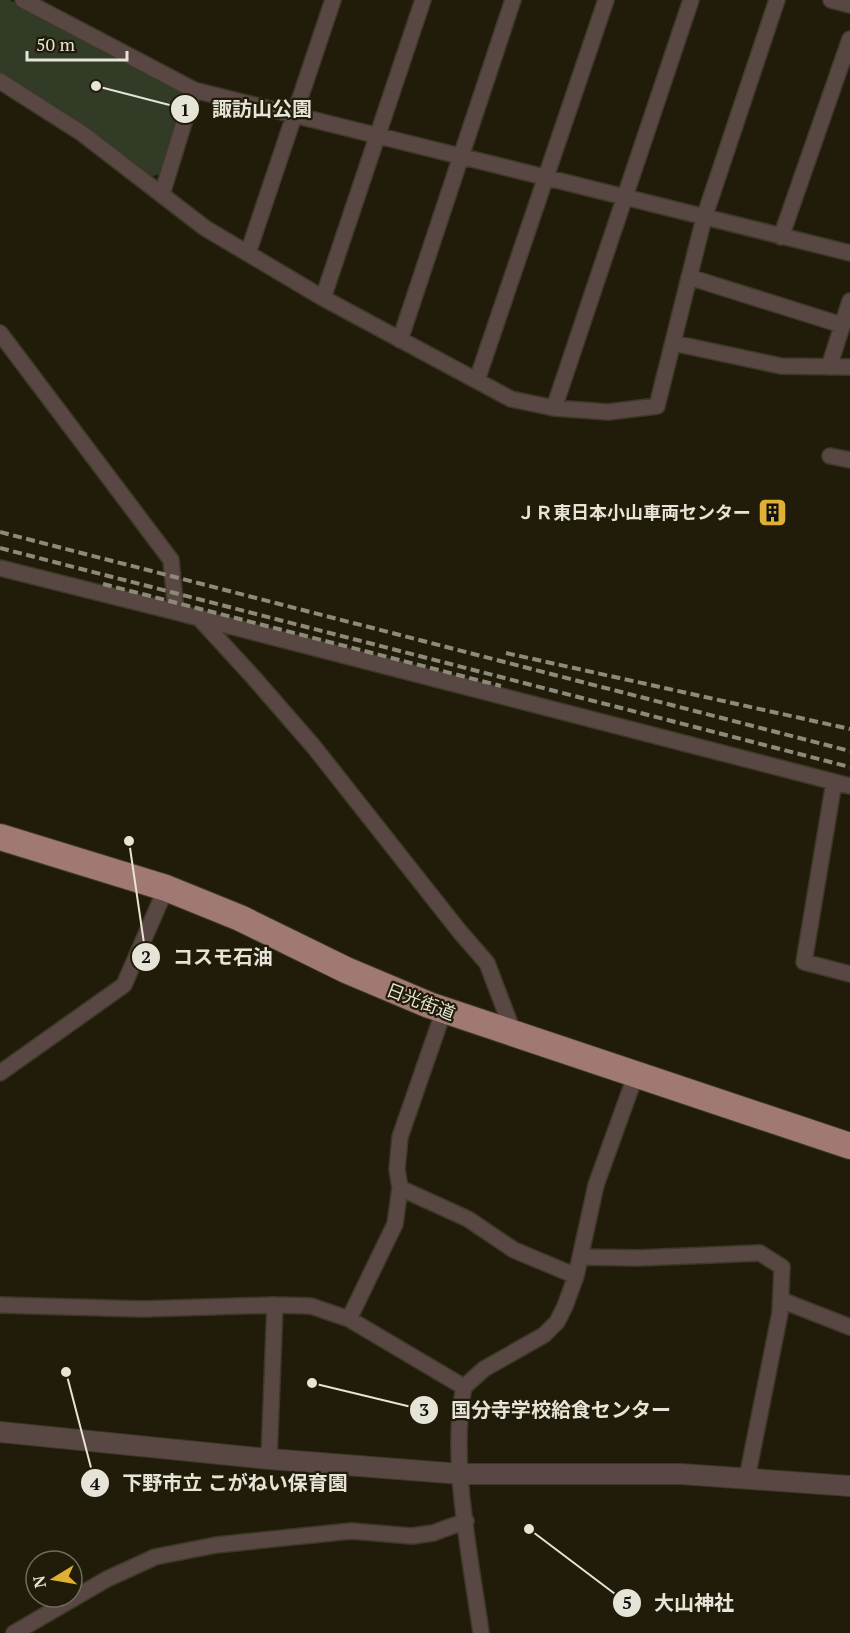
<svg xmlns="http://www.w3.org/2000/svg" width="850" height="1633" viewBox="0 0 850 1633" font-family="'PT Serif','Noto Sans JP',serif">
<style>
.green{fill:#313b26}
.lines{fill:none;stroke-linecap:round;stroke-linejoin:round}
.minor-casing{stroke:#3d3827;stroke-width:18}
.tertiary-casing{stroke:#3d3827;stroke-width:22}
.trunk-casing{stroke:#3d3827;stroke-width:28}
.minor{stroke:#584743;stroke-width:15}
.tertiary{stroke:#584743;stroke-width:20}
.trunk{stroke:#a07a72;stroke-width:26}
.rail{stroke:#8e8a7b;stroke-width:4;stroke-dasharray:9 4.5;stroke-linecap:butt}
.labels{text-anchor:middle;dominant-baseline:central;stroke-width:4.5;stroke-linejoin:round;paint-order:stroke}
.poi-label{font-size:18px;font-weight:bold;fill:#e6e3d7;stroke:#211c0a;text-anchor:end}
.street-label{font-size:18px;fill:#e6e3d7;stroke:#211c0a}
.leader{fill:none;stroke:#e6e3d7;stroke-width:2}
.callout-dot{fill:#e6e3d7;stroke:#211c0a;stroke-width:2}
.mark-label{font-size:18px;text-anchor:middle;font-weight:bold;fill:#111}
.callout-label{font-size:20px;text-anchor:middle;font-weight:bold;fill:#e6e3d7;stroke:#211c0a;stroke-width:4.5;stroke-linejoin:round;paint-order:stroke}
</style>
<rect width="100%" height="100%" fill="#211c0a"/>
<path class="green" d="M0,0H10L180,90L185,100L160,174L150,177L0,74Z"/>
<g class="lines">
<defs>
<path id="minor" d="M23,0L194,90L850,253
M831,0L850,5
M0,81L83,134L205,228L323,298L511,399L554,408L608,412L657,406L704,218L777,0
M162,194L194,90
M781,237L850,39
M248,253L333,0
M689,277L842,325
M323,298L423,0
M0,333L171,560L176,612L199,618L254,678L314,747L460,932L487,963L514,1034
M400,340L513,0
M673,343L781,366L850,367
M829,367L850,301
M477,380L606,0
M554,408L691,0
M830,456L850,460
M0,568L176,612
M199,618L850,786
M834,782L804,962L850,974
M444,1010L400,1137L397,1169L400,1188L395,1224L349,1319L464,1387
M0,1073L124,985L166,888
M400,1188L468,1219L514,1250L576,1276
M580,1257L638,1258L760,1253L782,1267L780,1313L747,1478
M781,1300L850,1327
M0,1305L143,1309L275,1305L311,1306L349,1319
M269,1459L275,1305
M14,1633L107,1579L155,1557L216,1545L351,1531L412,1536L433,1533L466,1521
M481,1633C471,1560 449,1459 464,1387L484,1369L544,1335L557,1322L565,1306L576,1276L596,1185L636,1074"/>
<path id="tertiary" d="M0,1432L269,1459L461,1474H681L850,1486"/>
<path id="trunk" d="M0,837L166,888L240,918L346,970L429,1005L850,1146"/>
</defs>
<use href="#minor" class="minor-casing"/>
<use href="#tertiary" class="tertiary-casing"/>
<use href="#trunk" class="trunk-casing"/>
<use href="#minor" class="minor"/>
<use href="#tertiary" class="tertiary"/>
<use href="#trunk" class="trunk"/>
<path class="rail" d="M0,532L850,751
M0,548L850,767
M103,584L501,686
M506,653L850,729"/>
</g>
<defs>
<symbol id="building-square" viewBox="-11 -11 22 22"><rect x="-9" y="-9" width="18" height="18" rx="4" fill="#dfb034" stroke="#211c0a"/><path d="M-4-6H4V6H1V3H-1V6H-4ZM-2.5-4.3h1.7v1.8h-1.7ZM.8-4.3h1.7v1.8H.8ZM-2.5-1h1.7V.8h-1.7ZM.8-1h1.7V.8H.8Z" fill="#111"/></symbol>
</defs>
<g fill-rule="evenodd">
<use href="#building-square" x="756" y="496" width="33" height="33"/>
</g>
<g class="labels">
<g class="poi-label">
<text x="751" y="512">ＪＲ東日本小山車両センター</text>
</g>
<g class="street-label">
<text transform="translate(421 1001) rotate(21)">日光街道</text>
</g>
</g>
<path class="leader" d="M96 86L185 109M129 841L146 957M312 1383L424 1410M66 1372L95 1483M529 1529L627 1603"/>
<g class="callout-dot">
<circle cx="96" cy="86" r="6"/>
<circle cx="129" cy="841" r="6"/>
<circle cx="312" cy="1383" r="6"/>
<circle cx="66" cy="1372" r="6"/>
<circle cx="529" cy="1529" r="6"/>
<circle cx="185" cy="109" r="15"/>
<circle cx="146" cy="957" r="15"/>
<circle cx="424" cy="1410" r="15"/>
<circle cx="95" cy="1483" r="15"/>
<circle cx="627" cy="1603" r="15"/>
</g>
<g class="mark-label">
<text x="185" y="116">1</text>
<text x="146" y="963">2</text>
<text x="424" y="1416">3</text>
<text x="95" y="1490">4</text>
<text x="627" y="1609">5</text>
</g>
<g class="callout-label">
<text x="262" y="116">諏訪山公園</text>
<text x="223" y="964">コスモ石油</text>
<text x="561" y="1417">国分寺学校給食センター</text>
<text x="235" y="1490">下野市立 こがねい保育園</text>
<text x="694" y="1610">大山神社</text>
</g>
<g transform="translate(54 1579) rotate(259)"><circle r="28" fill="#211c0a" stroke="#706c5c" stroke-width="1.5"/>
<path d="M0-4.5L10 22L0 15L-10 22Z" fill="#dfb034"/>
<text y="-9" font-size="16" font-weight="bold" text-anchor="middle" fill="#e6e3d7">N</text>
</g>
<path d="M27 51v9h100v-9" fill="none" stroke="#e6e3d7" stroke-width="3"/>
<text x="36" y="51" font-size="18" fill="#e6e3d7" stroke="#211c0a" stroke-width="4.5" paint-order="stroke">50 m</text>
</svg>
